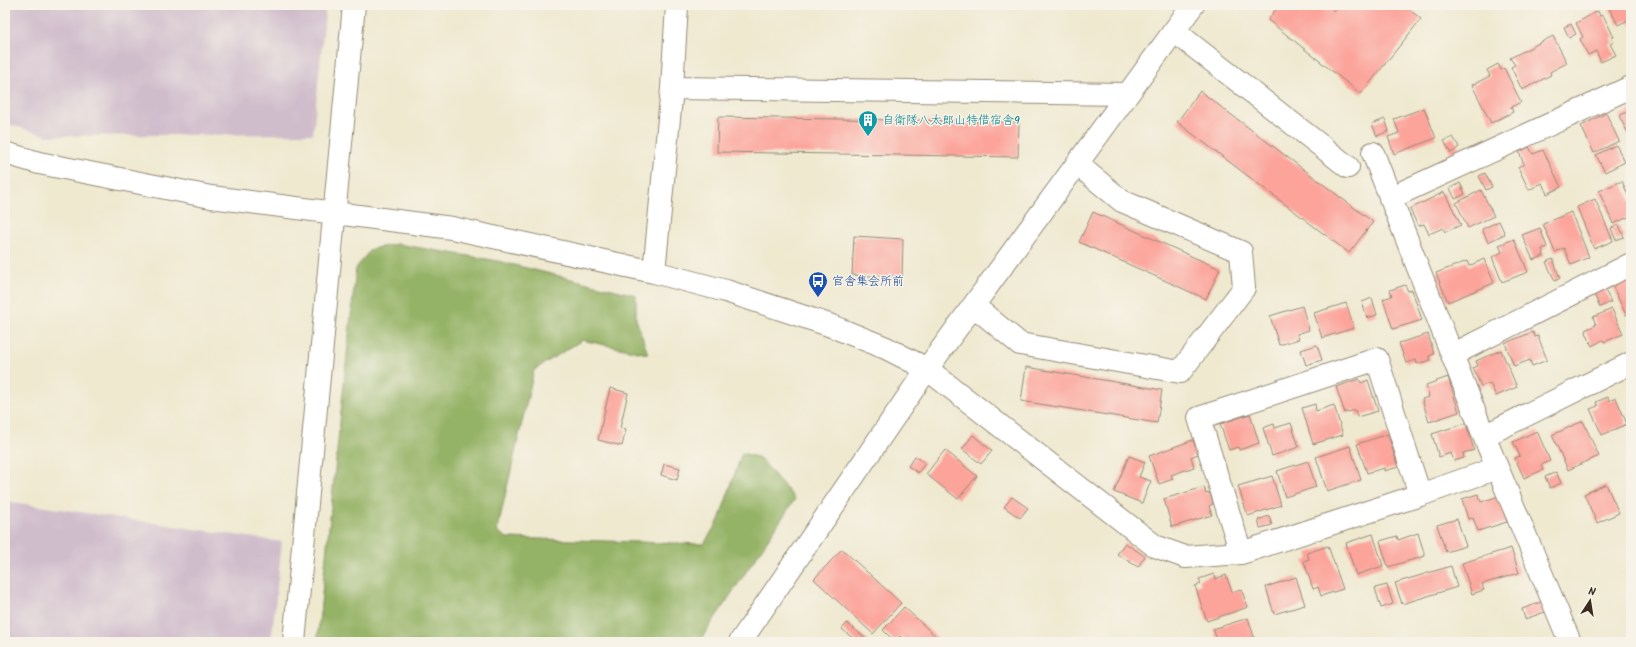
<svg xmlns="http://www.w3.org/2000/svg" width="1636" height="647" viewBox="0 0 1636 647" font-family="Kalam,'Klee One',sans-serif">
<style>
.industrial{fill:#d0bdcc}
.forest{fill:#95b366;stroke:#686e42}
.building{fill:#fca39a}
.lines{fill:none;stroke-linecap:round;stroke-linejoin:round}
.minor-casing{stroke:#958a77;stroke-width:24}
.minor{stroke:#fff;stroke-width:22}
.labels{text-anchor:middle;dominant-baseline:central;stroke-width:3;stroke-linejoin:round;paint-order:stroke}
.culture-label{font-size:12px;fill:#0d838f;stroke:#f7f3e8;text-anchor:start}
.transit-label{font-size:12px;fill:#164399;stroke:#f7f3e8;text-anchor:start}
</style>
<rect width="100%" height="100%" fill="#f7f3e8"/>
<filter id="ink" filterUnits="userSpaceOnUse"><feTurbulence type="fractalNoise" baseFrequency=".025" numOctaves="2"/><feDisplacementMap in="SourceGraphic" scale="8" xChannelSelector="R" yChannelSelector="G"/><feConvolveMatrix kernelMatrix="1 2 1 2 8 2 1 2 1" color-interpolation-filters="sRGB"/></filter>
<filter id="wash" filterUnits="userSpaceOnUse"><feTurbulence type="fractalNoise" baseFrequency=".012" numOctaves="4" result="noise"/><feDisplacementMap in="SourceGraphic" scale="16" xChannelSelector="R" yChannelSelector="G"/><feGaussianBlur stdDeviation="0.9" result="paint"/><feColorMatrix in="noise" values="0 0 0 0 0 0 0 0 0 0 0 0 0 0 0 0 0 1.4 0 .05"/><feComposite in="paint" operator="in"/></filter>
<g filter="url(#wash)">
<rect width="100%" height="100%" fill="#efe9d0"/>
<path class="industrial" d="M5,5H326L313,134L47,136L5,123Z
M5,501L282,542L271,642H5Z"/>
<path class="forest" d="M397,244L498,261L636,295V319L648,354L582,340L534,370L497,531L507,538L704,544L719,520L742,453L760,458L795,499L699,642H317L356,268L371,249Z"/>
<g id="blocks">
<path class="building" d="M1279,5H1327L1334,11L1339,5H1404L1421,19L1361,94L1268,20Z
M1615,5H1631V27L1628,20L1618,25L1609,8Z
M1598,11L1600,16L1603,15L1614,37L1611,38L1614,42L1610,44L1616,55L1601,62L1596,51L1588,55L1580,39L1583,37L1576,23Z
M1571,24L1576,34L1569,38L1564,27Z
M1553,36L1567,63L1550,72L1551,75L1522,90L1511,67L1515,65L1510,58Z
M1498,64L1501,70L1504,68L1521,102L1511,107L1513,112L1491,123L1472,85L1490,76L1487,70Z
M1200,91L1373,222L1349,253L1177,122Z
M1424,108L1436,138L1394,154L1388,137L1399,133L1394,119Z
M1631,110V139L1619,116Z
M1606,113L1619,141L1594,153L1581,126Z
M718,117L1019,122L1018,157L717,152Z
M1385,119L1389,131L1377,136L1372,124Z
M1453,137L1459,147L1451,153L1444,141Z
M1616,145L1625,162L1605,172L1596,155Z
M1529,147L1533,154L1543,150L1561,187L1547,194L1542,183L1529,190L1518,167L1524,164L1519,152Z
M1485,173L1492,187L1486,190L1479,176Z
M1622,181L1631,202V216L1613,224L1599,191Z
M1460,183L1465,194L1455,199L1450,188Z
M1481,190L1494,216L1468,228L1456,203Z
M1444,192L1461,225L1445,232L1443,228L1429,234L1424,224L1418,226L1410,209Z
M1595,199L1613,241L1594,249L1577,207Z
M1093,212L1220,269L1206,299L1079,242Z
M1571,212L1589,257L1571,265L1564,248L1555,252L1543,224Z
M1499,221L1505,234L1488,242L1482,229Z
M1619,225L1624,237L1616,240L1611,228Z
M1540,228L1547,247L1542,249L1544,256L1533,260L1522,235Z
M854,236L903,239L902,278L852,275Z
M1514,239L1528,272L1502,282L1492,257L1502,252L1499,245Z
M1484,259L1494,283L1448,302L1436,273L1467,261L1469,266Z
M1553,259L1560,278L1555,281L1546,262Z
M1631,276V313L1626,315L1612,285Z
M1405,285L1408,291L1412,290L1422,320L1393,329L1383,299L1392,296L1390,290Z
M1604,288L1611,302L1600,307L1593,292Z
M1372,298L1377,315L1367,318L1362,302Z
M1346,303L1354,328L1322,338L1314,313Z
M1302,306L1309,330L1297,334L1299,339L1279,345L1270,316Z
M1612,309L1623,334L1604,342L1603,340L1592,346L1585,330L1596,325L1593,317Z
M1533,332L1535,337L1538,336L1547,360L1532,366L1530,360L1514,366L1505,343Z
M1428,334L1434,354L1429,356L1431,360L1417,364L1416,360L1406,363L1399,343Z
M1317,345L1322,360L1306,365L1301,350Z
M1501,350L1517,387L1496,396L1490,383L1481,386L1473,368L1478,366L1476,361Z
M1026,367L1162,390L1157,423L1021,401Z
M1448,377L1459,412L1429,422L1422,399L1429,397L1426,385Z
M1359,379L1361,383L1368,380L1378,411L1357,417L1355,410L1345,413L1336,387Z
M610,388L628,393L620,428L626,429L622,446L598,440Z
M1608,397L1609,401L1616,398L1627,424L1602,435L1590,409L1598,406L1596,402Z
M1315,404L1316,411L1334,405L1343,435L1313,444L1302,408Z
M1250,414L1259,443L1239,450L1238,447L1229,450L1220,424Z
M1583,421L1599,456L1568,470L1552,435Z
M1291,423L1299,447L1272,456L1263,428L1274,424L1275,428Z
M1466,423L1474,450L1463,453L1464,458L1454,461L1451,453L1439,457L1432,434Z
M1537,431L1550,461L1541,465L1543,470L1524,478L1515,458L1520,456L1513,442Z
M1388,434L1398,467L1384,471V468L1367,473L1357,444Z
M973,435L992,451L981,464L962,449Z
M1193,440L1198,454L1191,457L1194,467L1171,475L1173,479L1159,484L1149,456Z
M1350,446L1361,480L1327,491L1316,457Z
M945,450L977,476L958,499L926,474Z
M915,456L925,463L918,473L908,466Z
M1129,456L1145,462L1139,477L1151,481L1142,503L1114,492Z
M1308,461L1316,487L1285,497L1277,471Z
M664,464L680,468L677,480L661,475Z
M1556,472L1561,483L1550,488L1545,477Z
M1272,476L1281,505L1248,516L1238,486Z
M1606,484L1619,513L1597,523L1584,494Z
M1204,487L1206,494L1210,493L1213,504L1209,506L1212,515L1172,527L1164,499Z
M1478,494L1481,502L1499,496L1507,522L1478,531L1473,518L1468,519L1462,499Z
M1012,497L1028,508L1020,518L1004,507Z
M1269,516L1272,525L1260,528L1258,520Z
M1457,519L1466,546L1446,552L1437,525Z
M1418,533L1425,556L1388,567L1380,541L1397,536L1398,540Z
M1373,534L1383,566L1356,575L1346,543Z
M1125,543L1145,556L1138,567L1117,554Z
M1328,546L1343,589L1321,596L1318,587L1313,589L1304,561L1309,559L1307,553Z
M1511,548L1519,573L1482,584L1484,590L1472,594L1462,563Z
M842,549L901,603L873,634L814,579Z
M1451,566L1457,587L1402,604L1395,583Z
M1214,574L1216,579L1226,575L1232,592L1241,589L1248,607L1207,621L1195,586L1201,584L1199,579Z
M1296,577L1305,605L1274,614L1266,587Z
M1387,585L1393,604L1381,608L1375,588Z
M1544,601L1548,611L1525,619L1522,609Z
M904,607L942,642H907L900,636L895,642L883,630Z
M1248,618L1255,640L1249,642H1218L1213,629Z
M847,623L870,642H857L842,629Z"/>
</g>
</g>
<g filter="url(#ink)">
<use href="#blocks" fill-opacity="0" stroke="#958a77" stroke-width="1"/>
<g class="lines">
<defs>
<path id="minor" d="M1174,31L1348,167
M672,88L1128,94
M5,153L39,163L211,197L452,228L654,272L726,291L829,325L886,348L927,369L1193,5
M1373,153L1484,436L1570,642
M1390,198L1631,87
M654,272L672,88L677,5
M974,306L1020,344L1180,372L1244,288L1241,252L1122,201L1077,164
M1452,355L1631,264
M1484,436L1631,363
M1241,553L1199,418L1377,359L1420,495
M294,642L354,5
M740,642L927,369L1155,546L1185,557L1241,553L1420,495L1497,468"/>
</defs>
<use href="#minor" class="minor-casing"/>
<use href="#minor" class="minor"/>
</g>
</g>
<defs>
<symbol id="building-pin" viewBox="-11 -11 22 30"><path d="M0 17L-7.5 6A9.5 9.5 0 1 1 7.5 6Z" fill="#0f9aa8" stroke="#f7f3e8"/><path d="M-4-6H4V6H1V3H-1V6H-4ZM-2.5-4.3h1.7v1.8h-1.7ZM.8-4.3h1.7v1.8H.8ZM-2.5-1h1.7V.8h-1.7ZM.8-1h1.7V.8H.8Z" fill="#fff"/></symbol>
<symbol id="bus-pin" viewBox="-11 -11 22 30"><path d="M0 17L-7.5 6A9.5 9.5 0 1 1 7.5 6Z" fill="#1a4fb4" stroke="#f7f3e8"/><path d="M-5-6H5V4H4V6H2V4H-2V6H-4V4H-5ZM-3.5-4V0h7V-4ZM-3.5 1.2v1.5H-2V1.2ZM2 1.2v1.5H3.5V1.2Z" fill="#fff"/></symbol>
</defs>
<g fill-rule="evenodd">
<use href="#building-pin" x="857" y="109" width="22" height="30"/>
<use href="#bus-pin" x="807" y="270" width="22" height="30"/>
</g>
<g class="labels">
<g class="culture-label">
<text x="882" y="120">自衛隊八太郎山特借宿舎9</text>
</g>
<g class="transit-label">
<text x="832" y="281">官舎集会所前</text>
</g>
</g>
<rect width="1636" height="647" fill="none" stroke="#f7f3e8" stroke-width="20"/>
<g transform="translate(1590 601) rotate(12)" stroke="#f7f3e8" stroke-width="3" paint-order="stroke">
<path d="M0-3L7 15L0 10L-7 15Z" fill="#3b2a1e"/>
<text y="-6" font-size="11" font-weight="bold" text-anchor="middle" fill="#3b2a1e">N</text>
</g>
</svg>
